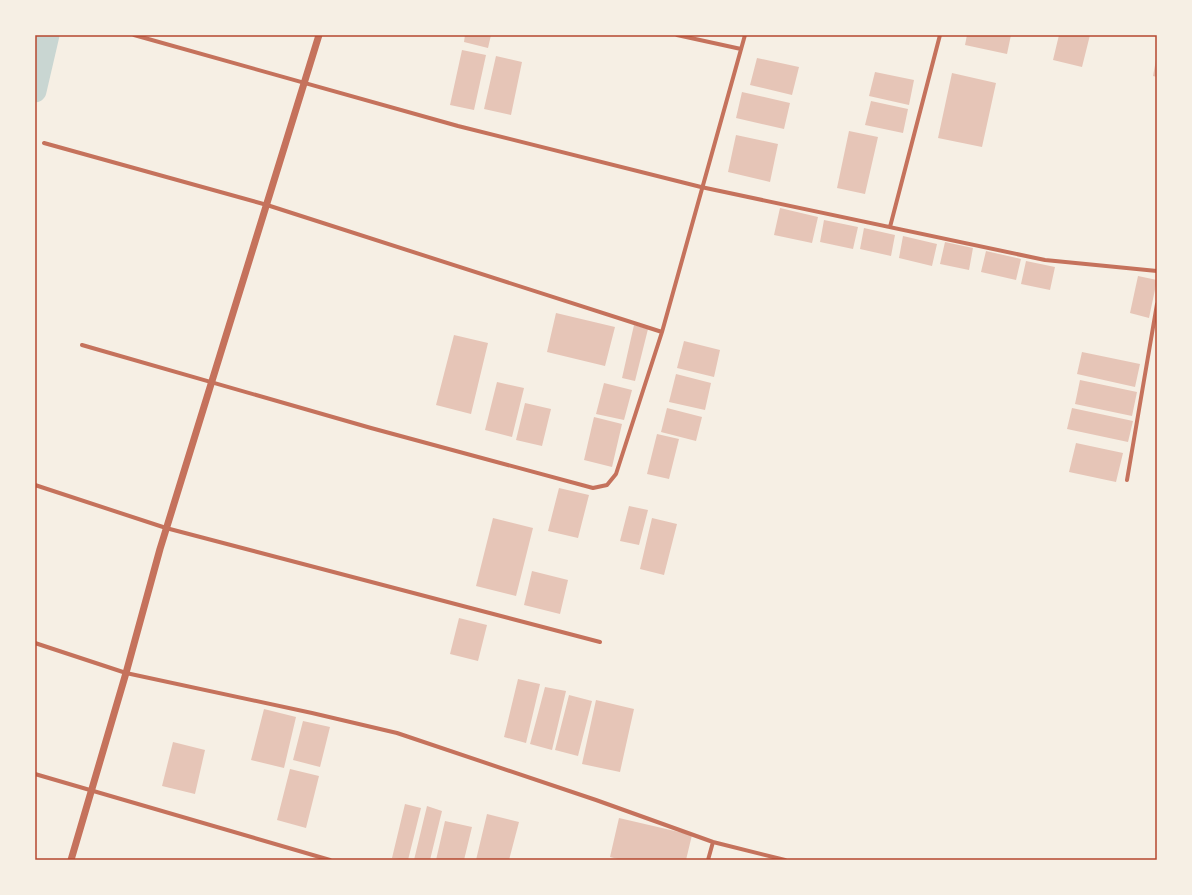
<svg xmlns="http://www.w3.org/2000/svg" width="1192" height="895" viewBox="0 0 1192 895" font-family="'Alegreya Sans',sans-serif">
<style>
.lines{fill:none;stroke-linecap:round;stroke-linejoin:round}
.canal{stroke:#c9d6d2;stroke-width:23}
.building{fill:#e6c5b7}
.minor{stroke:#c5725c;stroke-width:4}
.tertiary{stroke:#c5725c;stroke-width:7}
.neatline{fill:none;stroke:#b5482f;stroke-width:1.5}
</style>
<rect width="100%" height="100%" fill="#f6efe4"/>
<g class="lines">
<path class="canal" d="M35,91L48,35"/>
</g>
<path class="building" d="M465,35H491L488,48L464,42Z
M967,35H1011L1007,54L965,45Z
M1059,35H1090L1082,67L1053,60Z
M462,50L486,55L474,110L450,105Z
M496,56L522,62L511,115L484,109Z
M757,58L799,67L792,95L750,85Z
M1156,60L1157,61V77L1153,76Z
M875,72L914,80L909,105L869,96Z
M952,73L996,83L982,147L938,138Z
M742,92L790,103L784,129L736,118Z
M871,101L908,109L903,133L865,125Z
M849,131L878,137L865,194L837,188Z
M736,135L778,144L770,182L728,172Z
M780,208L818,217L812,243L774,235Z
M824,220L858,227L853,249L820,242Z
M864,228L895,235L891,256L860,249Z
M903,236L937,244L932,266L899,258Z
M945,242L973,248L969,270L940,264Z
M986,251L1021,259L1016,280L981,272Z
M1026,261L1055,267L1050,290L1021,284Z
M1138,276L1157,280L1149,318L1130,313Z
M556,313L615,327L605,366L547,352Z
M634,325L648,329L635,381L622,378Z
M454,335L488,343L471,414L436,405Z
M684,341L720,350L714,377L677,368Z
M1082,352L1140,364L1135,387L1077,374Z
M676,374L711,383L705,410L669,402Z
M1080,380L1137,392L1132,416L1075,404Z
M497,382L524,388L512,437L485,430Z
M604,383L632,390L624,420L596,414Z
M525,403L551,409L542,446L516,440Z
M667,408L702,417L696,441L661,432Z
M1072,408L1133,421L1128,442L1067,429Z
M594,417L622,424L612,467L584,460Z
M657,434L679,439L669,479L647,474Z
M1076,443L1123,453L1116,482L1069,472Z
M559,488L589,495L578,538L548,531Z
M629,506L648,510L639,545L620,541Z
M493,518L533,528L516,596L476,586Z
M652,518L677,524L664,575L640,569Z
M532,571L568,580L560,614L524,605Z
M459,618L487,625L478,661L450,654Z
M518,679L540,684L526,743L504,737Z
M545,687L566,691L552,750L530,744Z
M569,695L592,701L578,756L555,750Z
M596,700L634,709L620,772L582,764Z
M264,709L296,717L284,768L251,760Z
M303,721L330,727L320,767L293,760Z
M173,742L205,750L195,794L162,786Z
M290,769L319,776L306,828L277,820Z
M405,804L421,808L408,860L392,858Z
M427,806L442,811L430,860H414Z
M487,814L519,822L509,860H476Z
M619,818L692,835L686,860H622L610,857Z
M445,821L472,827L464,860H436Z"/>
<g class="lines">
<path class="minor" d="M134,35L458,126L701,187L1045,260L1157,271
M677,35L741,49
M44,143L267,205L662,332L745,35
M890,227L940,35
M82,345L371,428L593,488L607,485L616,474L662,332
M1127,480L1157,304
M35,485L166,528L600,642
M35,643L126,673L312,713L397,733L596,800L713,842L785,860
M35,774L330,860
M708,860L713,842"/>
<path class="tertiary" d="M71,860L126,673L160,549L319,35"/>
</g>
<rect width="1192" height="895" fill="none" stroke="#f6efe4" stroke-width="72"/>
<rect x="36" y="36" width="1120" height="823" class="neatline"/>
</svg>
